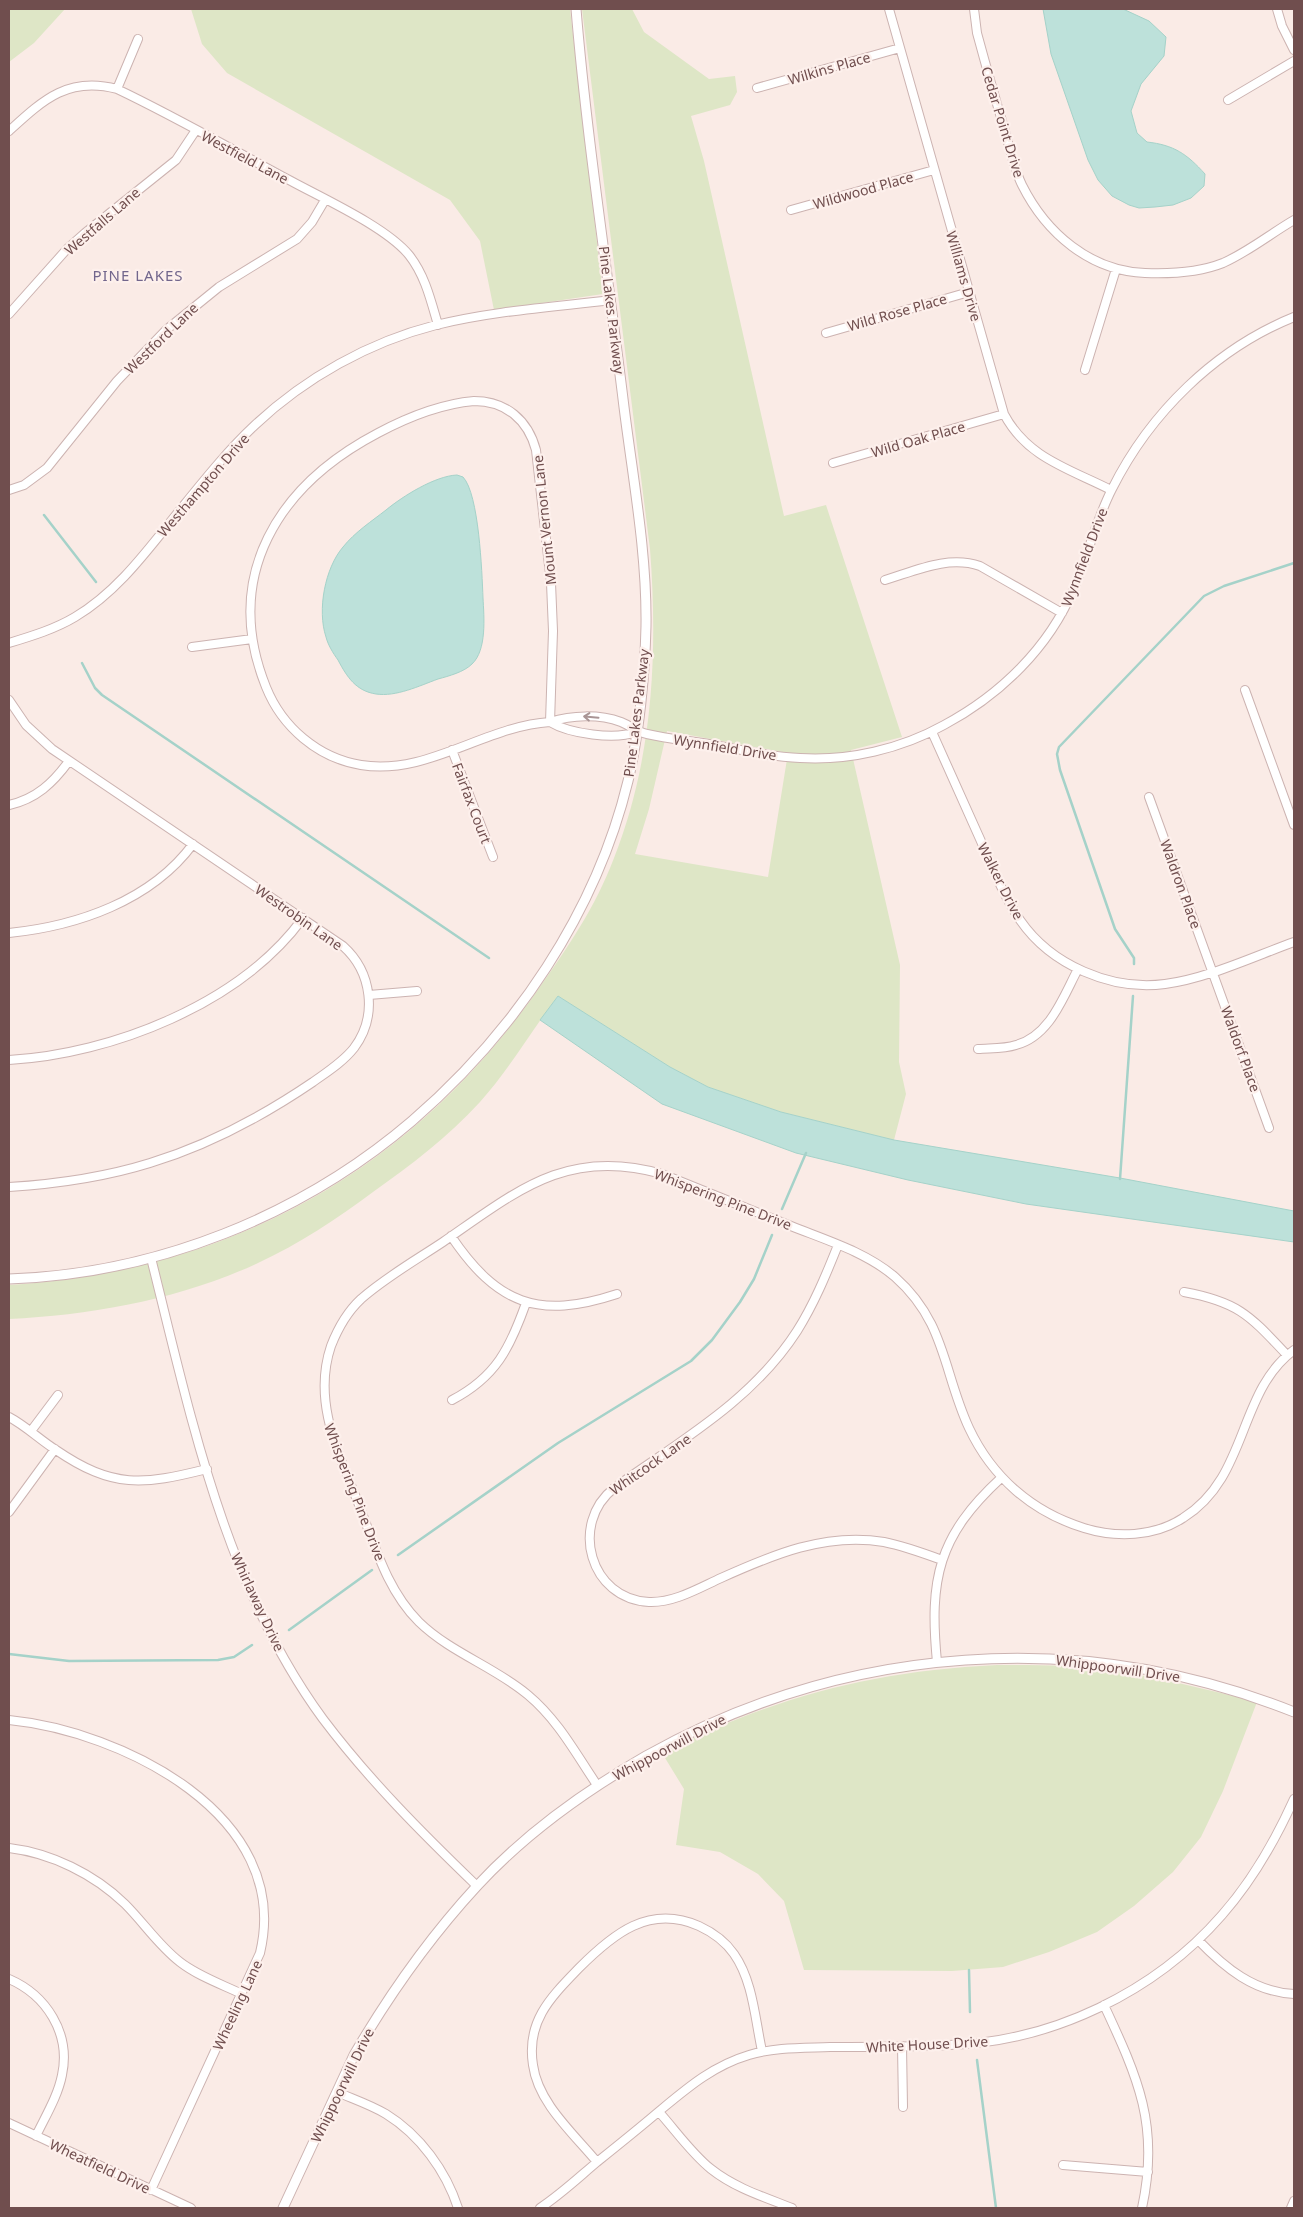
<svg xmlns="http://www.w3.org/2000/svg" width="1303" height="2217" viewBox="0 0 1303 2217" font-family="'Noto Sans',sans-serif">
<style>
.green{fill:#dee6c6;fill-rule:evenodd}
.water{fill:#bde1da;stroke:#a5d2c9}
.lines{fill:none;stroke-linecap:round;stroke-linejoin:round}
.stream{stroke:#a5d2c9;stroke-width:2.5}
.minor-casing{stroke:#ccb3b1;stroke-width:10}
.tertiary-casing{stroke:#ccb3b1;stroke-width:11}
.minor{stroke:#fff;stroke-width:8}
.tertiary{stroke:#fff;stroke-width:9}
.oneway{stroke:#a99595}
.labels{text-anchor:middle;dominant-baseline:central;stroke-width:4.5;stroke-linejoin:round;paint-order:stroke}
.street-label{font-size:14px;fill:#704e4e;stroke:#fdf0ec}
.neighbourhood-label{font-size:15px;letter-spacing:1px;fill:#72668c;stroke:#fdf0ec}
</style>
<rect width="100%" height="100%" fill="#faebe6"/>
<path class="green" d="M9,9H65L34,43L9,62Z
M191,9H570L603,294L494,310L480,241L450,200L227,73L202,44Z
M582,9H632L644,32L709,79L735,76L737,92L730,105L691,116L704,161L784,516L826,505L902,737L851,750L900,965L899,1062L906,1094L894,1140L781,1112L708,1087L670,1067L558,996C531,1031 509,1070 480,1102C448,1137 411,1165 373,1192C337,1219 299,1244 258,1263C180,1299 93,1315 9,1319V1285C230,1271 409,1172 537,991C568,947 595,908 614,858C653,759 658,654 650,549ZM667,731L788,753L768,877L635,854L649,809Z
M997,1665C1035,1665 1074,1665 1112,1670C1161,1678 1209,1690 1257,1702L1223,1791L1201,1837L1173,1872L1134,1906L1097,1932L1049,1952L1003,1967L952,1971L804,1970L784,1901L758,1874L720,1852L676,1845L684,1789L662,1753C774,1697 872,1671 997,1665Z"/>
<path class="water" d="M1043,9H1123L1149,21L1166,37L1164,56L1141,84L1131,111L1137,133L1147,142C1174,145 1187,154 1205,174L1204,186L1191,198L1173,205L1155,207L1139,208L1129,205L1112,196L1098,180L1088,160L1051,54Z
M457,475L463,477C479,494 482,572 483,598C484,617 487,650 472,664C464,672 449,676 438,679C419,686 396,697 376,694C356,691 347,677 338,660C333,653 328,645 326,637C317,610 325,568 343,547C355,532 372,521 386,510C403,496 435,476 457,475Z
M558,996L670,1067L708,1087L781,1112L894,1140L1120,1178L1294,1211V1242L1026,1204L908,1180L796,1153L662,1104L540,1020Z"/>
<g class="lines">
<path class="stream" d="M44,515L96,582
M82,663L95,688L102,695L489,958
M1134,964V958L1115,929L1060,770L1057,754L1059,747L1204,596L1224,586L1294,563
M1120,1179L1133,996
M782,1209L806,1153
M398,1555L558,1443L691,1361L712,1340L740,1302L754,1279L772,1235
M289,1630L372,1570
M9,1654L69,1661L218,1660L234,1657L252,1645
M969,1970L970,2012
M977,2060L996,2208"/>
<defs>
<path id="minor" d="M889,9L1004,414C1027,458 1070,469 1111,490
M974,9L977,33C986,66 995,98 1005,131C1010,149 1014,169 1022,185C1046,233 1090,271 1145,273C1171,274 1198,273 1223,263C1248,252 1270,234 1294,220
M1277,9L1282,26L1294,50
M757,88L900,48
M117,89L138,39
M1228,100L1294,61
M9,131C43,100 68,76 117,89C176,117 233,150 291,181C324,199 386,227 409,255C425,275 431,301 438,325
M791,210L934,170
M9,314L67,249L85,233L176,160L196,130
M826,333L969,292
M1085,370L1116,269
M474,401C506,401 528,420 536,450L551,583L553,631L550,722C485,726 427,776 361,765C318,758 282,727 266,687C221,575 279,485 378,433C408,417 440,404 474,401Z
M833,463L1004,414
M9,490L24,485L47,468L117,381L166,330L219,287L297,239L312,222L325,200
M885,580C915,571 948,555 980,566L1062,613
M9,643C32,636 55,629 75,617C115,593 143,556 171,521C198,488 224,454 255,425C305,378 369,342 436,325C493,311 553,307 611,300
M192,647L252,639
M1245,690L1294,825
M9,700L26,725L52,749L343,946C372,972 378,1016 354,1048C343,1062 327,1072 313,1082C263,1116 209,1145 150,1163C105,1177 57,1184 9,1187
M636,732C615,740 570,734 550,722C572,715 599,714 621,722C631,726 637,732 647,734C669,739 692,741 714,745C742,750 771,757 800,758C849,761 901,749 944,725C1000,695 1049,648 1074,588C1088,555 1096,520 1112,489C1150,413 1215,349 1294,317
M932,732C948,767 964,803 980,839C992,866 1003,895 1020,920C1051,965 1111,991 1165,984C1206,979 1255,956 1294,942
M452,750L493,857
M1149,797L1269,1128
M9,805C36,799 53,783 69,761
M9,933C77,926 151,901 193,844
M369,995L417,991
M978,1049C990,1048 1004,1049 1016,1045C1050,1036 1063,997 1078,969
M9,1060C112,1054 240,1004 303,918
M451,1236C497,1304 538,1320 617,1294
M838,1245C826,1275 814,1304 797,1331C752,1401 680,1441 614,1488C569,1524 590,1599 649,1602C674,1603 699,1588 721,1578C772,1555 826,1532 884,1542C904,1546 923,1553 942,1560
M151,1258C191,1417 224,1584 323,1719C369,1780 422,1833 477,1886
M1184,1292C1239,1302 1250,1316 1287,1355
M452,1400C496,1377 510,1348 526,1303
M9,1417C26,1426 40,1440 56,1450C113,1489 143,1485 207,1469
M31,1431L58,1395
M9,1512L55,1449
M937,1662C929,1579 938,1536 1001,1478
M9,1720C121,1731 293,1815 260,1953L151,2190
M597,1785C576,1754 558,1720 528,1695C495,1667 451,1653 419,1622C387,1590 375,1546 359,1505C339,1454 312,1402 331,1346C338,1328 347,1312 361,1299C386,1277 416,1260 443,1242C517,1191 567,1147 662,1174C705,1191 748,1209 791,1226C826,1240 866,1252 895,1277C946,1322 943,1372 969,1428C992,1477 1032,1512 1084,1528C1116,1538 1154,1537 1183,1518C1249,1477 1237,1392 1294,1350
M9,1848C51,1853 94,1874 125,1904C144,1923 159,1946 180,1962C198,1976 221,1984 242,1994
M1198,1940C1225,1968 1254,1992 1294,1994
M9,1979C46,1995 71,2033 62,2075C58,2096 45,2117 36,2136
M1104,2005C1138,2078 1160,2126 1142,2208
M902,2046L903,2107
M337,2092C353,2099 371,2105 386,2114C420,2135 446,2171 458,2208
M659,2112C676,2131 692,2154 711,2169C735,2188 764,2197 792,2208
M9,2123L191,2208
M597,2162C574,2134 538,2103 533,2065C526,2021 551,1997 579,1968C613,1934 649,1904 699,1926C712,1932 725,1941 734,1954C753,1981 755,2019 762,2051
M1063,2165L1148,2172
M540,2208C560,2195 578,2178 597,2162C617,2146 637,2130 657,2113C686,2089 712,2066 749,2055C775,2047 803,2048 830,2047C870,2047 910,2047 949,2045C1052,2042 1155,1992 1222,1915C1253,1880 1275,1841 1294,1799
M1291,2208L1294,2201"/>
<path id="tertiary" d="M9,1279C156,1274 301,1216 412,1121C515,1032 596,913 628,781C639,735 645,673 646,626C647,553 633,479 624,407C608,274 587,142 576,9
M283,2208L354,2055C389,1995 429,1938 477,1886C525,1834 585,1791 646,1756C846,1644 1081,1627 1294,1712"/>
</defs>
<use href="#minor" class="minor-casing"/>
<use href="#tertiary" class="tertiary-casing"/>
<use href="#minor" class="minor"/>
<use href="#tertiary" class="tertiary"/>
</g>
<defs><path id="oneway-shaft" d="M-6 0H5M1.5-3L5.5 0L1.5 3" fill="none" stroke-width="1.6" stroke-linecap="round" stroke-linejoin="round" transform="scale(1.25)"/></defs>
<use class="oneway" href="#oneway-shaft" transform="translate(591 717) rotate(-175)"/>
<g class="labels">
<g class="street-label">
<text transform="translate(829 68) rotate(-16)">Wilkins Place</text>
<text transform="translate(1003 122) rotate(73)">Cedar Point Drive</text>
<text transform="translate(245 157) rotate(28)">Westfield Lane</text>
<text transform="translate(863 190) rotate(-16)">Wildwood Place</text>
<text transform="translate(102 221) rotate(-41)">Westfalls Lane</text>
<text transform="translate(964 276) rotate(74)">Williams Drive</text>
<text transform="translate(612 310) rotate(83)">Pine Lakes Parkway</text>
<text transform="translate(897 312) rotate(-16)">Wild Rose Place</text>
<text transform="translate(161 338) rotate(-44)">Westford Lane</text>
<text transform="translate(918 439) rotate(-16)">Wild Oak Place</text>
<text transform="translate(203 485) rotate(-49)">Westhampton Drive</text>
<text transform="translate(544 520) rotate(-96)">Mount Vernon Lane</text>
<text transform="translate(1084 557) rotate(-69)">Wynnfield Drive</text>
<text transform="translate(636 713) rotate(-83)">Pine Lakes Parkway</text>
<text transform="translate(725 747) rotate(9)">Wynnfield Drive</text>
<text transform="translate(472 803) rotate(69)">Fairfax Court</text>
<text transform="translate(1001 881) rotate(63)">Walker Drive</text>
<text transform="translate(1181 884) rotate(70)">Waldron Place</text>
<text transform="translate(299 917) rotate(35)">Westrobin Lane</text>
<text transform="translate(1241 1049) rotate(70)">Waldorf Place</text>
<text transform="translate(723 1199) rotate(21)">Whispering Pine Drive</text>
<text transform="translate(650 1464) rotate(-35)">Whitcock Lane</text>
<text transform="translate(355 1492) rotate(69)">Whispering Pine Drive</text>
<text transform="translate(258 1602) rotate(65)">Whirlaway Drive</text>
<text transform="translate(1118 1668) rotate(8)">Whippoorwill Drive</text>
<text transform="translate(669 1747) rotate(-28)">Whippoorwill Drive</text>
<text transform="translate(237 2005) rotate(-65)">Wheeling Lane</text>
<text transform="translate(927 2044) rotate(-3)">White House Drive</text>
<text transform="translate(342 2085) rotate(-64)">Whippoorwill Drive</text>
<text transform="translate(100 2166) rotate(25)">Wheatfield Drive</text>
</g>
<g class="neighbourhood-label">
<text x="138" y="275">PINE LAKES</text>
</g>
</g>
<rect width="1303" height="2217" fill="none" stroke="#704e4e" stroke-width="20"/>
</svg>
